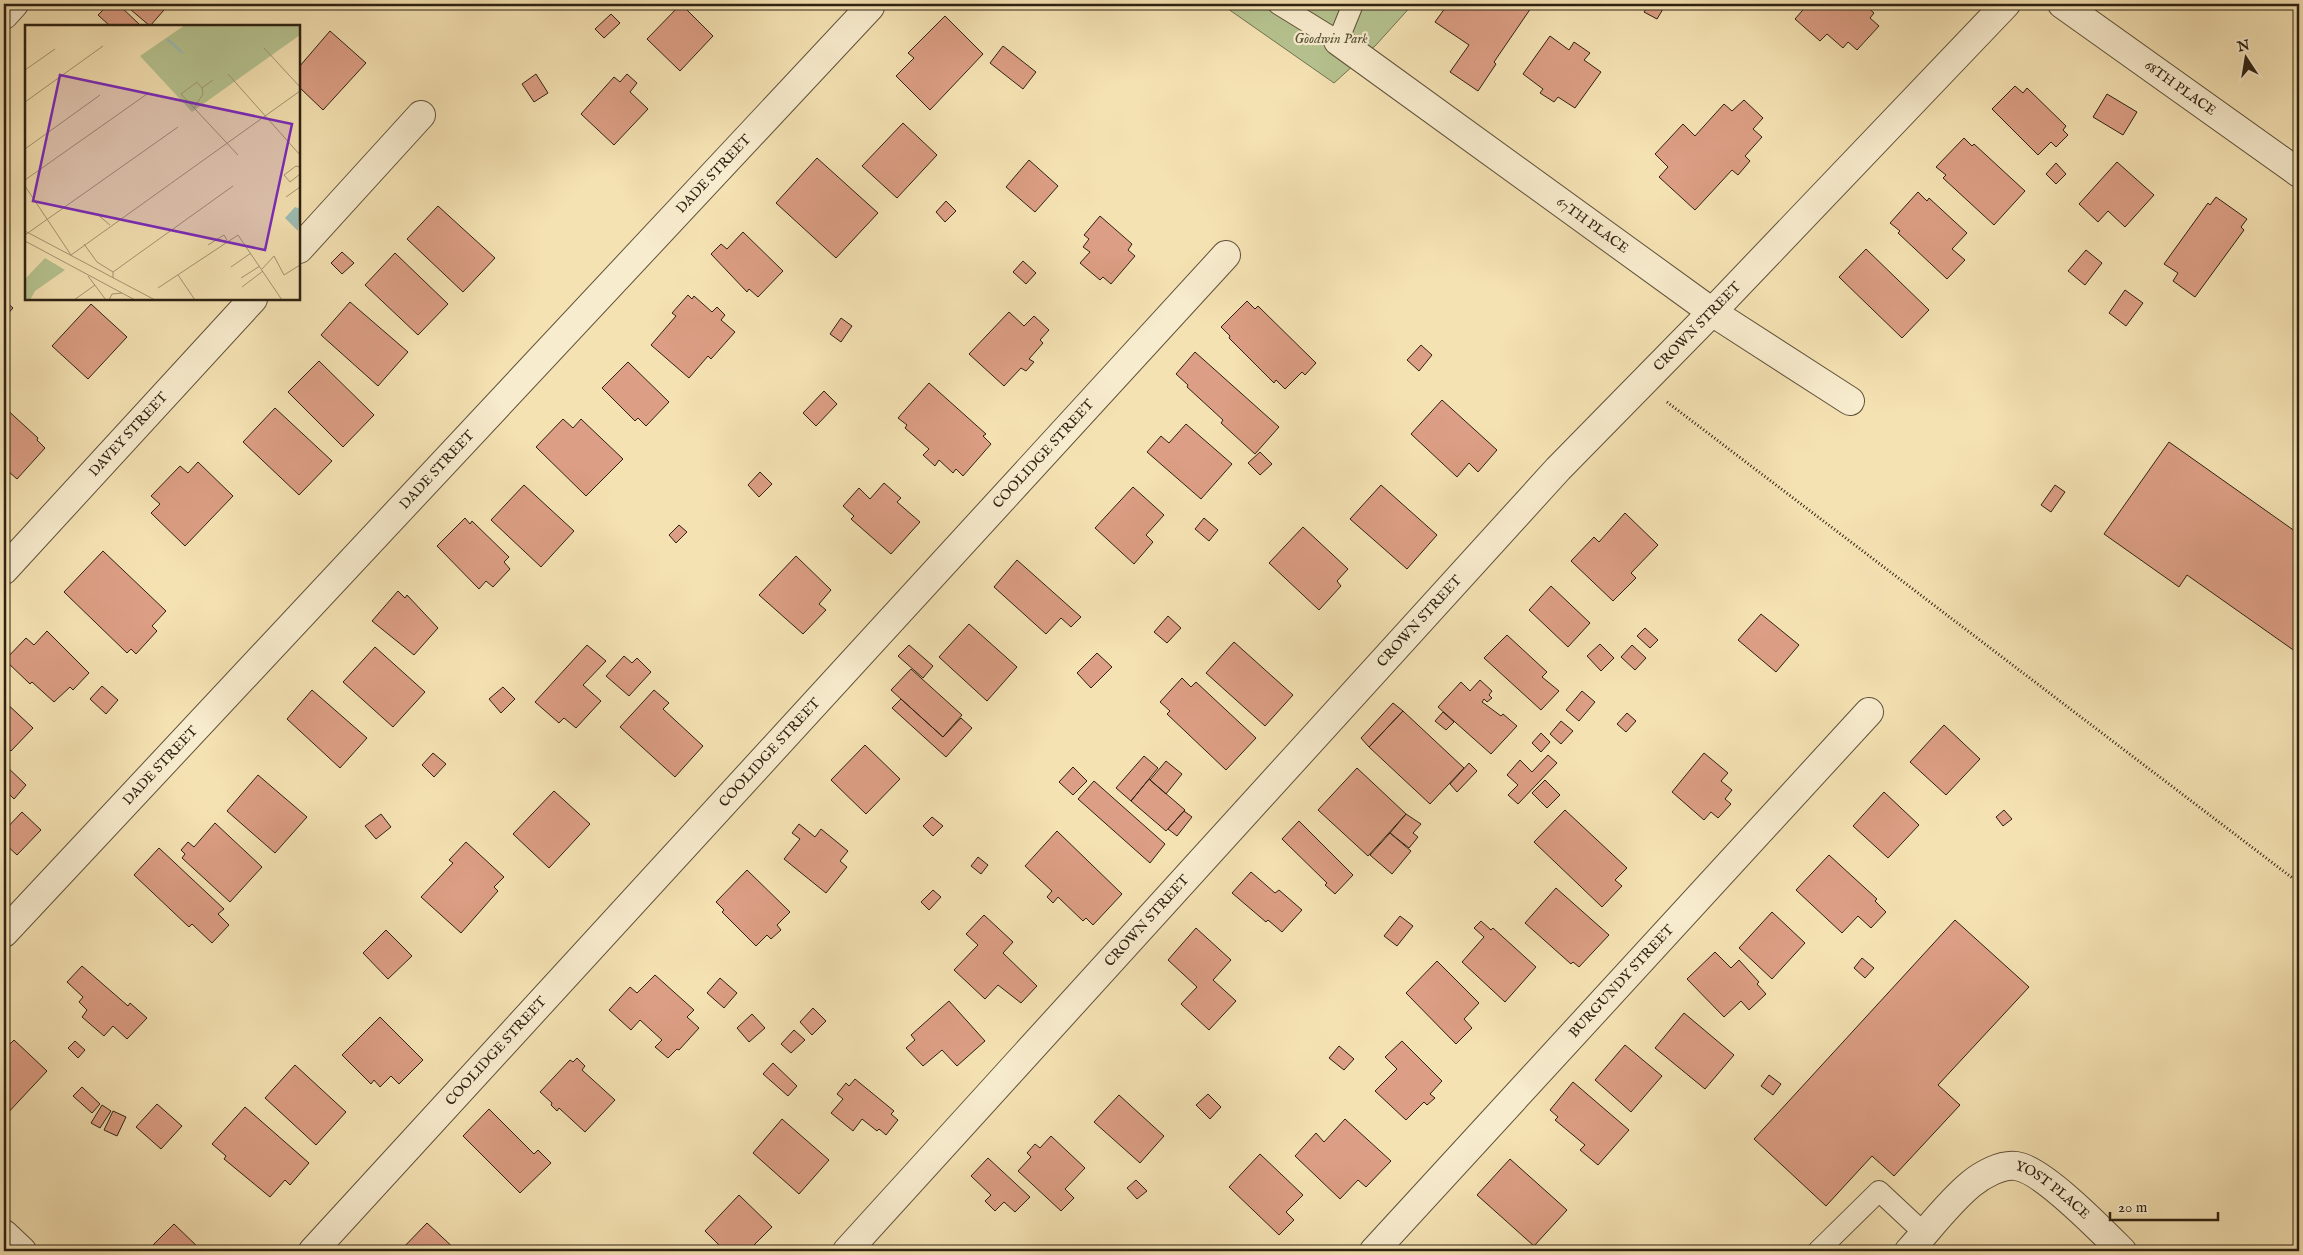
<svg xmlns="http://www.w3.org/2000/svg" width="2303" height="1255" viewBox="0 0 2303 1255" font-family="'IM FELL English',serif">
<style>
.green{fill:#b6c491;stroke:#727352}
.building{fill:#dc9e84;stroke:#2e2212}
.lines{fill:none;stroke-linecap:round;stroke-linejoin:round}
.lane-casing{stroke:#60523a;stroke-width:22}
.street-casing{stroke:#60523a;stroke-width:30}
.path{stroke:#2e2212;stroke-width:3;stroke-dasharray:1 2.5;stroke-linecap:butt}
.lane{stroke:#f8ecce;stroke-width:20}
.street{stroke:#f8ecce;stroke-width:28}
.labels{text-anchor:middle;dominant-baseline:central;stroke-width:4.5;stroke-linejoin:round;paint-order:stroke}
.park-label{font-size:14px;font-style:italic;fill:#575338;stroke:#f8ecce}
.street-label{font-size:14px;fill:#2e2212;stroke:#f8ecce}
.inset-river{fill:none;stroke:#9dbdb3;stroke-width:2.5}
.inset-road{fill:none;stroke:#a59573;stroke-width:1}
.view{fill:#7b2cbf;fill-opacity:0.15;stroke:#7b2cbf;stroke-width:2.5}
.inset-edge{fill:none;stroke:#2e2212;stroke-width:2.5}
</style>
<rect width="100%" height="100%" fill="#f5e2b3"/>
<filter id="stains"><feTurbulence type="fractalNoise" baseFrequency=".004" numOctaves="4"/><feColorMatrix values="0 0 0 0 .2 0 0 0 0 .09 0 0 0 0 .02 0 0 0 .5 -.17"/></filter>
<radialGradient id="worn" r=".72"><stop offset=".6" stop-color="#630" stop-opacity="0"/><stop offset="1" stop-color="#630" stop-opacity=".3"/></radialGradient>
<path class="green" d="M1221,4H1413L1376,45L1334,83Z"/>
<path class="building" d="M109,4H118L141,26H110L98,15Z
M124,4H165L161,8L164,10L150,26Z
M182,4H194L189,10Z
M681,4L713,36L680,71L647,39Z
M1448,4H1525L1531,8L1494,62L1496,64L1478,91L1450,72L1469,45L1435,22Z
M1649,4H1666L1657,19L1644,12Z
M1808,4H1864L1874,13L1870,18L1879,26L1857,50L1848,42L1843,48L1827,34L1820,41L1795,19Z
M611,14L620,23L604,38L595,29Z
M945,16L983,54L930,110L896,76L914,58L908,53Z
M330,31L366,63L323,110L299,87V67Z
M1550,36L1569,50L1574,42L1590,53L1584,60L1601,72L1575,108L1558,97L1554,102L1540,93L1543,89L1523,74Z
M1003,46L1036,72L1023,89L990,63Z
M536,74L548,93L534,102L522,84Z
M627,74L637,83L630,92L648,109L614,145L581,114L614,77L620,82Z
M2015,86L2023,93L2027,88L2066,126L2063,130L2068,135L2056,147L2051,142L2038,155L1992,109Z
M2107,94L2137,112L2123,135L2093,117Z
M1744,100L1763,118L1753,129L1762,137L1745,156L1750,161L1738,175L1732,170L1695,210L1659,177L1668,167L1655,154L1683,124L1695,136L1724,104L1732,111Z
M903,123L937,155L897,198L862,166Z
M1964,138L1972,146L1974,144L2025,191L1994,225L1943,178L1946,175L1936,167Z
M817,158L878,213L836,258L776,203Z
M1029,160L1058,186L1035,212L1006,187Z
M2117,162L2154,195L2125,227L2108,211L2098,222L2079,204Z
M2056,163L2066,174L2056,184L2046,174Z
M1918,192L1927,201L1929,198L1967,233L1952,249L1965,260L1947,279L1898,233L1900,231L1890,223Z
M2216,197L2247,219L2241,227L2244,230L2195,297L2173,281L2178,273L2164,264L2208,203L2210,205Z
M946,201L956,211L945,222L936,212Z
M438,206L495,258L463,292L407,239Z
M1100,216L1132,244L1128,250L1135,256L1111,284L1103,277L1100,280L1080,263L1090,252L1083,247L1089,239L1084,235Z
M743,232L783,271L758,297L749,289L747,292L711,254L721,244L727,249Z
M1866,249L1929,310L1902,338L1839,277Z
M2086,250L2102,263L2085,285L2068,271Z
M342,252L354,263L342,274L331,263Z
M395,253L448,304L418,335L365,285Z
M1023,261L1036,273L1026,284L1013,272Z
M2125,290L2143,303L2126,326L2109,313Z
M688,295L692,299L694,296L712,312L717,307L725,315L721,320L735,332L711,359L708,356L689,378L651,345L676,316L672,313Z
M4,300L13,308L4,318Z
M1247,301L1255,309L1258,306L1316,363L1305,375L1302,372L1285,389L1276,380L1274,383L1229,338L1230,336L1221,327Z
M350,302L408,352L378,386L321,335Z
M91,304L127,337L88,379L52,346Z
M1009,312L1024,326L1034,316L1049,330L1040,340L1043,343L1029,359L1034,362L1026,371L1021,368L1004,386L969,354Z
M841,318L852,326L841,342L830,334Z
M1421,345L1432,355L1419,371L1407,360Z
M1195,352L1279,427L1255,454L1221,423L1223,420L1187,387L1188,385L1176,374Z
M319,361L374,415L343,447L288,392Z
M628,362L669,402L646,426L638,418L635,421L602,388Z
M929,383L986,434L983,436L991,444L963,476L956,469L953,473L939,460L935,466L923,455L929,449L905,428L907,425L898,418Z
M824,391L837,404L816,426L803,413Z
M1442,400L1497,450L1478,472L1469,463L1457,477L1411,434Z
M4,407L38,438L37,440L45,448L17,479L8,471L7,473L4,471Z
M275,408L332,461L299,495L243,442Z
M563,419L573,428L581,419L623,459L586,496L536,447Z
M1186,424L1232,464L1201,499L1147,452L1161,436L1169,443Z
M2169,442L2299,534V654L2187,575L2179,587L2104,534Z
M1260,452L1272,464L1260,475L1248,463Z
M198,462L233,496L185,546L151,513L160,504L151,496L180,466L188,473Z
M760,472L772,484L759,497L748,485Z
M884,483L901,498L897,502L920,522L891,554L851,519L854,516L843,506L859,488L870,499Z
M524,485L574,531L541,567L491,520Z
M1381,485L1437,535L1407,569L1350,519Z
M2055,485L2065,492L2051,512L2041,505Z
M1133,487L1164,515L1146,535L1153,542L1134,564L1095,528Z
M1625,513L1658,545L1631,573L1636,578L1613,601L1571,561L1594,537L1599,542Z
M465,518L470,524L472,521L509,557L504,562L510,569L493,587L486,581L479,589L437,546Z
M1204,518L1218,530L1209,541L1195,529Z
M679,525L687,532L676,543L669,535Z
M1303,527L1348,569L1337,581L1341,586L1319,610L1269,563Z
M103,551L166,611L152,626L157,631L136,654L131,649L127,653L64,592Z
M796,556L831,590L819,604L826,610L803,634L759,595Z
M1017,560L1081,617L1071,627L1061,618L1046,634L994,587Z
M1551,586L1590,623L1568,647L1529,610Z
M398,591L405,598L407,595L438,628L414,655L372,621Z
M1761,614L1799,645L1776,672L1738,640Z
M1168,616L1181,628L1167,643L1154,632Z
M969,624L1017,667L987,701L939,657Z
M1645,628L1658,640L1650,648L1637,636Z
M47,631L89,673L73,690L70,687L54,702L32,682L30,684L5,660L26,638L34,645Z
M1507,635L1547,672L1542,677L1559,691L1541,710L1484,658Z
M1234,642L1293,695L1265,726L1206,673Z
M1600,644L1614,658L1601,671L1587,656Z
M587,645L606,661L583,685L601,701L576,728L564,718L559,723L535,702Z
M909,645L933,666L923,678L898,656Z
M1632,645L1646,658L1635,670L1621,657Z
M375,647L425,692L393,727L343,682Z
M1097,653L1112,667L1091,688L1077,673Z
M624,656L632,663L637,658L651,672L629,696L606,676Z
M911,669L962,715L943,737L891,690Z
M1182,678L1191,687L1196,682L1256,738L1226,770L1167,714L1170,711L1160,702Z
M1480,680L1492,691L1489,695L1492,698L1487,702L1484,699L1482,702L1501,716L1503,714L1517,726L1491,754L1438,707L1461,682L1470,691Z
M102,686L118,700L106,714L90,699Z
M503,687L515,699L501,713L489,699Z
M312,690L367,738L340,768L287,719Z
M654,690L669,703L663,709L703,746L675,777L620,727Z
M1582,691L1595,702L1579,721L1566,710Z
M901,699L943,737L961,718L972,728L946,757L892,708Z
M4,701L33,728L11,751L4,744Z
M1393,703L1403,711L1369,747L1361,738Z
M1403,711L1464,768L1430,804L1369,747Z
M1443,712L1454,722L1446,730L1435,721Z
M1627,713L1636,721L1626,732L1617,724Z
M1561,721L1573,731L1561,744L1550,734Z
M1944,725L1980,759L1946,795L1910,762Z
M1541,733L1550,742L1541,752L1532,743Z
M865,745L900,779L866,814L831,780Z
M433,753L446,764L434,777L422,765Z
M1704,753L1728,773L1721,781L1732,790L1725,799L1731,804L1718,818L1711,812L1704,820L1672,792Z
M1548,755L1557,763L1518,804L1508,795L1518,785L1507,775L1520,760L1532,772Z
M1144,756L1158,768L1131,801L1116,788Z
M1166,761L1182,774L1166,794L1150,780Z
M1469,763L1477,771L1457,792L1450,784Z
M4,764L26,785L14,799L4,789Z
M1073,767L1087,781L1073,795L1059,782Z
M1357,768L1406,814L1368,856L1318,810Z
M258,775L307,817L275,853L227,811Z
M1149,779L1185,810L1166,831L1131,801Z
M1545,780L1560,795L1547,808L1532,793Z
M1094,781L1165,844L1150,863L1078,799Z
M554,791L590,824L549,868L513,834Z
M1884,792L1919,825L1888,858L1853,826Z
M1565,810L1627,868L1615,880L1622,886L1602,907L1534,842Z
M2004,810L2012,819L2003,826L1996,817Z
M1184,811L1192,817L1177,836L1168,829Z
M22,812L41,830L17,855L4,843V831Z
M381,814L391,827L376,839L365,826Z
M1406,814L1421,824L1413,833L1418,837L1409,848L1390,833Z
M932,817L943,826L933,836L923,826Z
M1299,821L1353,875L1335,894L1325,885L1327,883L1282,839Z
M215,823L262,867L230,902L182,858L185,854L181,850L188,842L194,847Z
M799,824L815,837L821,829L848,851L840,861L847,867L826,893L784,859L800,839L792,833Z
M1057,831L1122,894L1093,925L1086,918L1083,921L1058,897L1053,903L1047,897L1052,891L1025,866Z
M1390,833L1411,851L1392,874L1370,855Z
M466,842L504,877L494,887L498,891L461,933L421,897L453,863L449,860Z
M159,848L224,909L218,914L229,925L212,943L192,924L189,927L134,875Z
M1829,855L1877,899L1875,901L1886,912L1871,928L1858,916L1842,933L1796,890Z
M978,857L988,865L981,874L971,866Z
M747,870L790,912L777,925L781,930L771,939L767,935L756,946L722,912L724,910L716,902Z
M1251,872L1275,893L1279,890L1302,910L1282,932L1268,920L1266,922L1232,893Z
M1556,888L1609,935L1579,967L1573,962L1571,964L1525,923Z
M933,890L941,897L929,910L921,902Z
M1772,912L1805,943L1772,979L1739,948Z
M984,915L1013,942L1003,953L1037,986L1021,1003L998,985L985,999L954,970L978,945L966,934Z
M1400,916L1413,926L1397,946L1384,936Z
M1955,920L2029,987L1938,1085L1960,1105L1894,1176L1872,1156L1826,1206L1754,1139Z
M1481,921L1491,930L1493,928L1536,967L1505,1002L1462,962L1484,937L1474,928Z
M1196,928L1231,960L1213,980L1236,1001L1209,1030L1181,1004L1197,987L1168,960Z
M386,930L412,956L388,979L363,953Z
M1715,952L1731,968L1739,960L1759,982L1757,984L1766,994L1749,1010L1741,1001L1724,1017L1687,979Z
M1862,958L1874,968L1865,978L1854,968Z
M1437,961L1479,1003L1464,1019L1472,1028L1456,1044L1406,993Z
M82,966L128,1006L130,1003L147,1018L127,1039L113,1026L104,1036L82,1017L87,1010L79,1002L83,997L67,982Z
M655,975L694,1010L687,1017L699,1028L679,1050L677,1049L668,1058L655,1047L662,1040L640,1020L631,1030L609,1010L630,987L637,993Z
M720,978L737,993L724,1008L707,993Z
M949,1001L985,1041L957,1066L942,1050L923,1066L906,1048L915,1040L911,1035Z
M813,1008L826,1021L812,1035L800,1022Z
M1684,1013L1734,1055L1705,1089L1655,1048Z
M752,1014L765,1028L749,1042L737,1028Z
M380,1017L423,1060L399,1084L391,1076L380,1087L374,1080L371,1084L342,1055Z
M794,1030L805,1040L791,1053L781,1044Z
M14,1040L47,1071L4,1117V1050Z
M75,1041L85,1050L78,1058L68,1048Z
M1402,1041L1442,1081L1430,1094L1435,1098L1427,1105L1424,1102L1406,1120L1375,1091L1397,1069L1385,1057Z
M1625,1045L1662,1076L1631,1112L1595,1080Z
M1339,1046L1354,1059L1344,1070L1329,1058Z
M577,1058L585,1066L582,1070L615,1100L585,1132L559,1108L557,1111L551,1105L552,1103L540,1092L570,1060L573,1062Z
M773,1063L797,1086L788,1096L763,1074Z
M295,1065L346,1112L316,1145L265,1098Z
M1769,1075L1781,1084L1773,1095L1761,1086Z
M855,1079L894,1111L891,1114L898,1120L886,1135L879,1129L877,1131L862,1119L853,1131L831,1113L843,1099L837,1094L846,1083L849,1086Z
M1573,1082L1629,1130L1598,1165L1580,1150L1585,1145L1555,1120L1558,1117L1550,1110Z
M82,1087L100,1104L92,1113L73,1096Z
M1208,1094L1221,1107L1210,1119L1196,1105Z
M1119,1095L1164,1136L1140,1163L1094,1122Z
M157,1104L182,1126L161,1149L136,1127Z
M102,1105L111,1111L100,1128L91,1123Z
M245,1107L309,1163L290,1185L285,1180L270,1197L224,1159L226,1156L212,1144Z
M489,1109L534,1154L538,1150L551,1163L520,1193L463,1136Z
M113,1111L126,1117L117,1136L104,1130Z
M782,1119L829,1160L799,1194L753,1153Z
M1345,1119L1391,1161L1366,1187L1358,1180L1340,1199L1295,1156L1316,1133L1324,1142Z
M1051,1136L1085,1168L1065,1189L1074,1198L1061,1211L1018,1171L1031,1157L1027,1153L1035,1144L1040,1148Z
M1260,1154L1303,1195L1286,1212L1294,1220L1279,1235L1229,1187Z
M988,1158L1030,1197L1015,1212L1004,1202L995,1211L985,1201L991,1195L971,1176Z
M1510,1159L1567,1210L1534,1246L1477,1195Z
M1136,1180L1147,1191L1137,1199L1127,1188Z
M739,1195L772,1227L748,1251H725L705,1231Z
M427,1223L457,1251H400Z
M174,1224L202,1251H147Z
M1254,1245L1261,1251H1248Z
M1426,1246L1431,1251H1421Z"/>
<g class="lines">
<defs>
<path id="lane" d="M1278,4L1338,41L1353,4
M1818,1251L1879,1191L1925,1234"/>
<g id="street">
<path id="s1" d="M2062,4L2299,173"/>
<path d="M4,15L14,4"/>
<path id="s2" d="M1338,41L1712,312L1850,401"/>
<path d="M299,249L421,115"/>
<path id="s3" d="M4,570L253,299"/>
<path id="s4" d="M4,933L870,7"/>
<path d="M4,1234L22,1251"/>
<path id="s5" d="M313,1251L1226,255"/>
<path id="s6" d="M847,1251L1558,469L1712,312L2006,4"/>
<path id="s7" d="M1374,1251L1869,712"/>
<path id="s8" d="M1909,1251C1929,1229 1948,1203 1971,1184C1982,1175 2001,1164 2016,1166C2042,1169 2102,1231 2122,1251"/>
</g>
</defs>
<use href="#lane" class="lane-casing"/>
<use href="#street" class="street-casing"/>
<path class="path" d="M1667,402L2299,883"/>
<use href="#lane" class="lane"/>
<use href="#street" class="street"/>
</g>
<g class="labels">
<g class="park-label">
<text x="1331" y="39">Goodwin Park</text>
</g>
<g class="street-label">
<text stroke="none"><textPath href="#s1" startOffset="145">68TH PLACE</textPath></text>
<text stroke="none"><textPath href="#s4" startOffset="1039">DADE STREET</textPath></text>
<text stroke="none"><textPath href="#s2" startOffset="314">67TH PLACE</textPath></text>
<text stroke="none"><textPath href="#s6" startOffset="1256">CROWN STREET</textPath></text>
<text stroke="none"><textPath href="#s3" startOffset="184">DAVEY STREET</textPath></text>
<text stroke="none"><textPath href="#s5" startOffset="1081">COOLIDGE STREET</textPath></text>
<text stroke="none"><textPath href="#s4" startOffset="634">DADE STREET</textPath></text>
<text stroke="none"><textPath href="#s6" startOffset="851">CROWN STREET</textPath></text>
<text stroke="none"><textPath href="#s5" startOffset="676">COOLIDGE STREET</textPath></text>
<text stroke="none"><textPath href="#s4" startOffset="229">DADE STREET</textPath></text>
<text stroke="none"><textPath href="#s6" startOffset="446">CROWN STREET</textPath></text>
<text stroke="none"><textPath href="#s7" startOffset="366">BURGUNDY STREET</textPath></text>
<text stroke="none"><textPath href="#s5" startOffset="271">COOLIDGE STREET</textPath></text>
<text stroke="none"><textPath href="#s8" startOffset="185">YOST PLACE</textPath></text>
</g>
</g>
<g transform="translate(25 25)">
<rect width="275" height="275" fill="#f5e2b3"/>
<path d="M160,0H275V10L167,87L115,31ZM20,233L40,245L10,266L5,275H0V254Z" fill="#b6c491"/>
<path d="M270,182L275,184L273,206L260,193Z" fill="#9dbdb3"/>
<path class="inset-river" d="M142,14L158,28"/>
<path class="inset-road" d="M239,23L275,62M0,45L30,24M203,49L275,130M177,63L172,57L156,69L213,130M0,77L78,21M169,83L178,69L177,63L188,55M0,124L75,70M275,142L271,141L259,150L265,157L275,149M0,155L122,69M0,161L46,230L275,66M261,172L275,162M72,189L85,200M0,206L130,275M0,210L153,102M0,216L110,275M59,219L72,237L88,247M183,220L199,210L202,215M206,242L226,228M237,244L249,231L259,250L275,240M153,250L170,275M63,251L81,275M88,253V247L208,161M216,253L235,241M217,262L238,246M133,263L213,210L257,275M49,275L70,260M84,275L87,269L97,268"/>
<path class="view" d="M35,50L267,99L240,225L8,176Z"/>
<rect width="275" height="275" class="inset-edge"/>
</g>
<rect width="2303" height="1255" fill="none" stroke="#f5e2b3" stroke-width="20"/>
<rect x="5" y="5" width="2293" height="1245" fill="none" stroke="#2e2212" stroke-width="2.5"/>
<rect x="10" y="10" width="2283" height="1235" fill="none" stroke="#2e2212"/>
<g transform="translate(2246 58) rotate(348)" stroke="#f8ecce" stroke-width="4" paint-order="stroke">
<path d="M0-4L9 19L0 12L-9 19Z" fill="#2e2212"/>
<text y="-8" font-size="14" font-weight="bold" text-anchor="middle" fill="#2e2212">N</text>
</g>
<path d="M2110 1212v8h108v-8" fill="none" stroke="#2e2212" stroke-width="2.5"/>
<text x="2118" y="1212" font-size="15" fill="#2e2212" stroke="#f8ecce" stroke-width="4" paint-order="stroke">20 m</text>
<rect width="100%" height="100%" filter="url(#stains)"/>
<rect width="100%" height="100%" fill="url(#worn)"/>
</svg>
